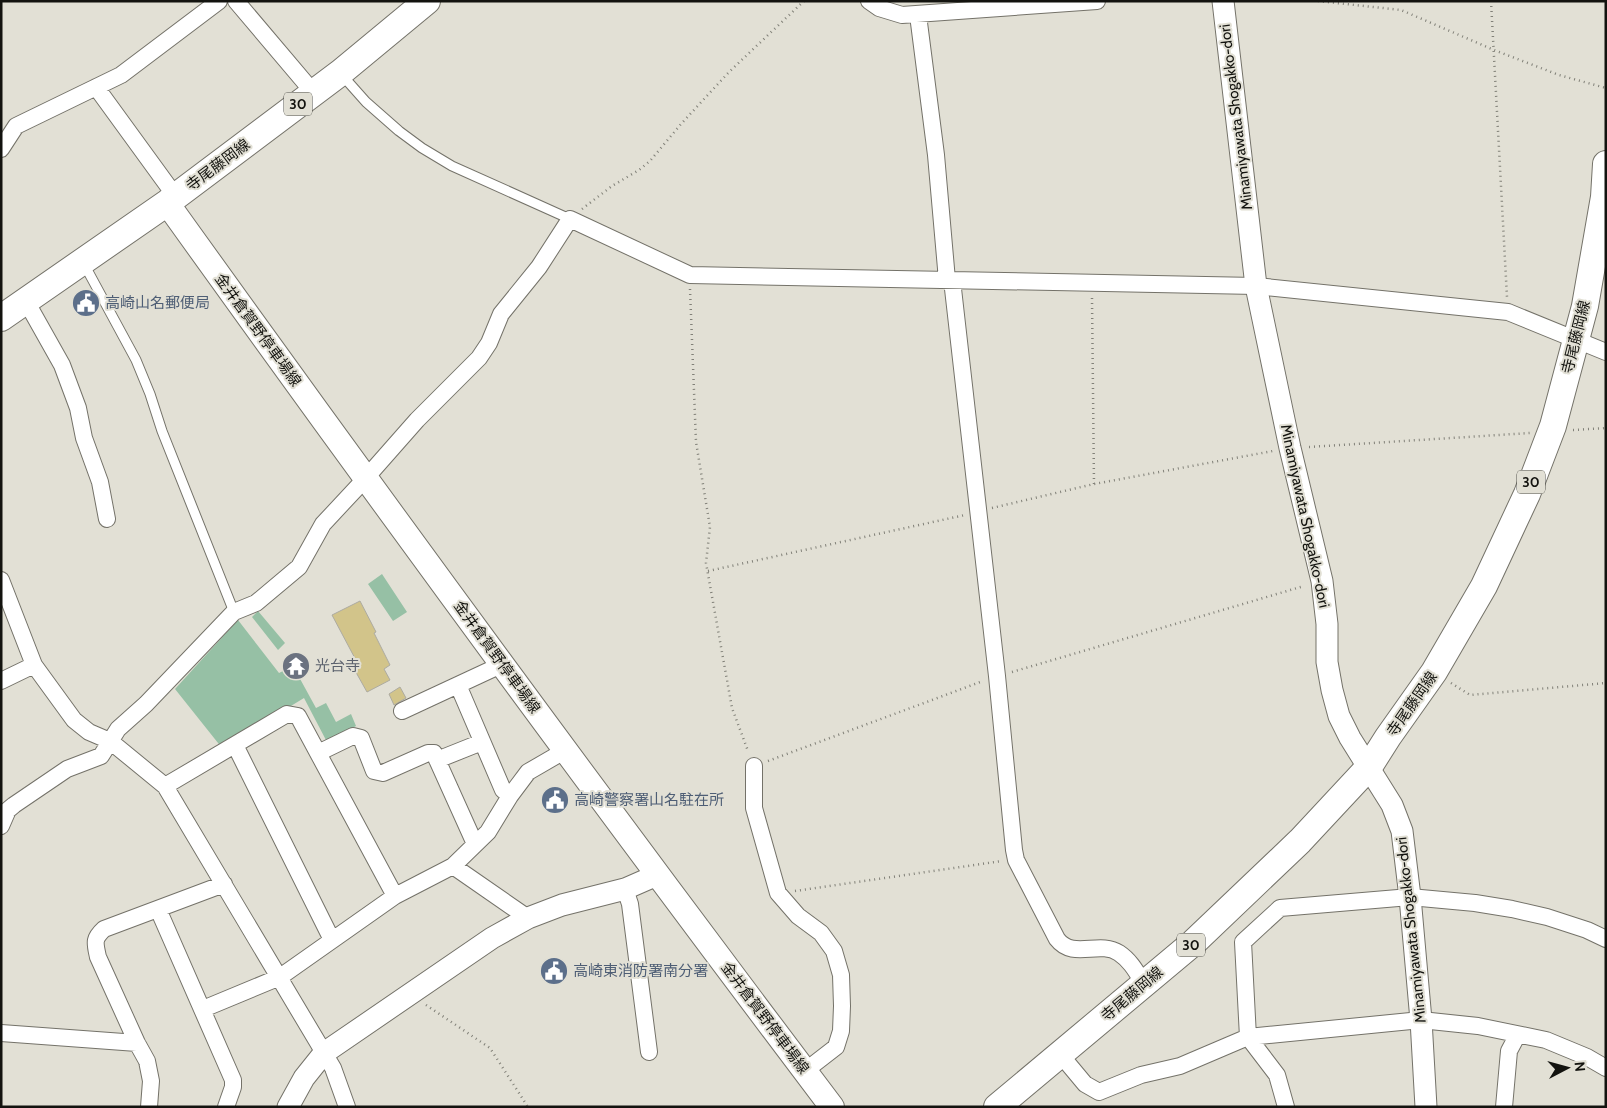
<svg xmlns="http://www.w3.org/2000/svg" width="1607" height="1108" viewBox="0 0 1607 1108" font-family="Cabin,'Noto Sans JP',sans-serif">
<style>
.green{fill:#96c0a5}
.building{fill:#d2c48a;stroke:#adaba1}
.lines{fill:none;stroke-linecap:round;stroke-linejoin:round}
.service-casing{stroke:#747269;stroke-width:11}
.minor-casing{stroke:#747269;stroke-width:18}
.tertiary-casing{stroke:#747269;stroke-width:23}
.secondary-casing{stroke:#747269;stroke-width:26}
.primary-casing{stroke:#747269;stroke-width:28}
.path{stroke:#818078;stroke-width:2.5;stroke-dasharray:1 4;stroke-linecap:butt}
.service{stroke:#fff;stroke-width:9}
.minor{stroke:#fff;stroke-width:16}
.tertiary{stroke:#fff;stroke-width:21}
.secondary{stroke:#fff;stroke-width:24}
.primary{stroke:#fff;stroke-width:26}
.labels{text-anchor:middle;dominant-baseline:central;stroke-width:4;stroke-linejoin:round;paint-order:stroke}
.shield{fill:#e2e0d5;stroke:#51504a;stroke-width:1}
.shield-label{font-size:14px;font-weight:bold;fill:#13130f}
.street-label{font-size:15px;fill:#13130f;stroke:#e2e0d5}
.service-label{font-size:15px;fill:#4e5e75;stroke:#e2e0d5;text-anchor:start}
.worship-label{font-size:15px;fill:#5b616d;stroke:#e2e0d5;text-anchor:start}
</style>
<rect width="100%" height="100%" fill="#e2e0d5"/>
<path class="green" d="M382,574L407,612L393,621L368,584Z
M258,611L285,643L278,650L252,617Z
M238,620L279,673L293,666L316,708L326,703L336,722L351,714L356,726L327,742L304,698L222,748L175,689Z"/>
<path class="building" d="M360,601L376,632L374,633L390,665L384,669L390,680L367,692L353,667L358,664L332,615Z
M400,687L406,698L394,705L389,694Z"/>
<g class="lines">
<defs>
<path id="service" d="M342,75L366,102L399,131L422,148L452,166L570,219
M84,264L136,360L150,394L162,431L234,612"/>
<path id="minor" d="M236,1L313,92
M869,1L879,8L902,15L1097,1
M918,15L936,155L947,280
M96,87L176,197
M1,149L16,126L121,75L219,1
M952,280L997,676L1014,850L1016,860L1057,939C1073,960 1099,940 1119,953C1131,961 1137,973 1144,984
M26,301L62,365L78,408L84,438L100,482L107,519
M1,580L34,665L74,720L89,732L110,741L165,786L333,1068L347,1107
M1,681L34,665
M458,685L503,790L510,796
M402,711L503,664
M235,745L332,940
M318,753L353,736L361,738L374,771L383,773L428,753H434L475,844
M437,760L482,742
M754,766V808L778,893L798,916L821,933L834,951L841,975L842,1006L841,1031L836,1047L805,1071
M165,786L287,714L298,716L395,896
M1,826L8,810L14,805L67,769L101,756L118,729L146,704L234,612L256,603L299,567L323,524L365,479L417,420L479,358L489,343L501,314L539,267L570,219L690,275L1256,286L1508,312L1606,352
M453,866L528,918
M625,889L630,904L649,1052
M158,909L233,1080V1087L226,1107
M203,1009L280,977L395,896L453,866L488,832L510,796L528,772L566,750
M1,1033L137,1043
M1060,1054L1085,1084L1099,1092L1141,1075L1180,1066L1248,1037L1421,1020L1478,1026L1546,1040L1587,1057L1606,1068
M149,1107L151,1081L147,1061L137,1043L98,957C95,943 93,939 104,929L224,884
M1286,1107L1277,1075L1248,1037L1243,942L1280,908L1410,897L1475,903L1512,909L1547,917L1587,930L1606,939
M1504,1107L1509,1051L1517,1036"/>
<path id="tertiary" d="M1223,1L1256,286L1290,448L1322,581L1327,624V662L1332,690L1339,716L1350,738L1392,805L1402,831L1410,897L1421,1020L1426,1107
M288,1107L304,1078L324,1053L492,938L528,918L562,905L625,889L657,875"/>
<path id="secondary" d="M167,203C385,507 606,808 832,1107"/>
<path id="primary" d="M1,318L167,203L340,73L427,1
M997,1107L1193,943L1300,841L1369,767L1388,737L1434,672L1484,586L1527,494L1553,426L1585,306L1604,197L1606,164"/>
</defs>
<use href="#service" class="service-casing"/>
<use href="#minor" class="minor-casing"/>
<use href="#tertiary" class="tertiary-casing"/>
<use href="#secondary" class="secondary-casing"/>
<use href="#primary" class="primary-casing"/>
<path class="path" d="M1318,1L1401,10L1494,50L1559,75L1606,88
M1491,1L1507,297
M582,209L612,186L639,170L650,161L681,124L729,72L804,1
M690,289L696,442L710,527L706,563L732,708L748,751
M1092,298L1094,484
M1573,430L1606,428
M1309,447L1530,433
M992,508L1094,484L1273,451
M708,571L965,515
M1012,672L1304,586
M1451,683L1470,695L1606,683
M768,761L983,681
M795,891L1002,861
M426,1005L490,1048L528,1107"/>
<use href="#service" class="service"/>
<use href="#minor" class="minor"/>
<use href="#tertiary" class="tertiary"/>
<use href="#secondary" class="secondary"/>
<use href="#primary" class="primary"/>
</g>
<defs>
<symbol id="civic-disc" viewBox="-11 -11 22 22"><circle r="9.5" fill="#5c6f8a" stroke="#e2e0d5"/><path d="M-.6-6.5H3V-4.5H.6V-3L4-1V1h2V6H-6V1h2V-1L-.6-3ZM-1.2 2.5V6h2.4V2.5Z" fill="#fff"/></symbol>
<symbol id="temple-disc" viewBox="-11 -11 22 22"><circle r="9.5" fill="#6b7280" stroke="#e2e0d5"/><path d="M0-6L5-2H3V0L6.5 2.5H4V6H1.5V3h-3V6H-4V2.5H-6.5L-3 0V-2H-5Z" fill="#fff"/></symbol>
</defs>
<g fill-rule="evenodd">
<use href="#civic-disc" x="70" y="287" width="32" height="32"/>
<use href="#temple-disc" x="280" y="650" width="32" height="32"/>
<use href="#civic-disc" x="539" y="784" width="32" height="32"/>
<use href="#civic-disc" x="538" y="955" width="32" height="32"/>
</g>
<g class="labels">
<g class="shield">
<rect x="284" y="92.5" width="28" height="23" rx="4"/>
<rect x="1517" y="470.5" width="28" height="23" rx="4"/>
<rect x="1177" y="933.5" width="28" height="23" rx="4"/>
</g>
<g class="shield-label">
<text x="298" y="104">30</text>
<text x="1531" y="482">30</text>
<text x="1191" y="945">30</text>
</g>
<g class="street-label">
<text transform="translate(1236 117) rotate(-97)">Minamiyawata Shogakko-dori</text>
<text transform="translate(218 165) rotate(-37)">寺尾藤岡線</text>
<text transform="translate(258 330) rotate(54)">金井倉賀野停車場線</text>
<text transform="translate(1576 337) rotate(-76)">寺尾藤岡線</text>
<text transform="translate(1305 516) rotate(78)">Minamiyawata Shogakko-dori</text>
<text transform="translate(497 657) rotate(54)">金井倉賀野停車場線</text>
<text transform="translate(1412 704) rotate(-55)">寺尾藤岡線</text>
<text transform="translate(1411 930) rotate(-96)">Minamiyawata Shogakko-dori</text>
<text transform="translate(1132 994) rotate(-40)">寺尾藤岡線</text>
<text transform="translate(765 1018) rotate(53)">金井倉賀野停車場線</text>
</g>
<g class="service-label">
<text x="105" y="303">高崎山名郵便局</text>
<text x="574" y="800">高崎警察署山名駐在所</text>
<text x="573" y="971">高崎東消防署南分署</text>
</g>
<g class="worship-label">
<text x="315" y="666">光台寺</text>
</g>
</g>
<rect width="1607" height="1108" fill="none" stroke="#13130f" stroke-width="5"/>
<g transform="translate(1567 1068) rotate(84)" stroke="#e2e0d5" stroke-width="4" paint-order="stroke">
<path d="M0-4L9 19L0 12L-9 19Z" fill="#13130f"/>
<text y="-8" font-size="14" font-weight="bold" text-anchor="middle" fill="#13130f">N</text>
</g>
</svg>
